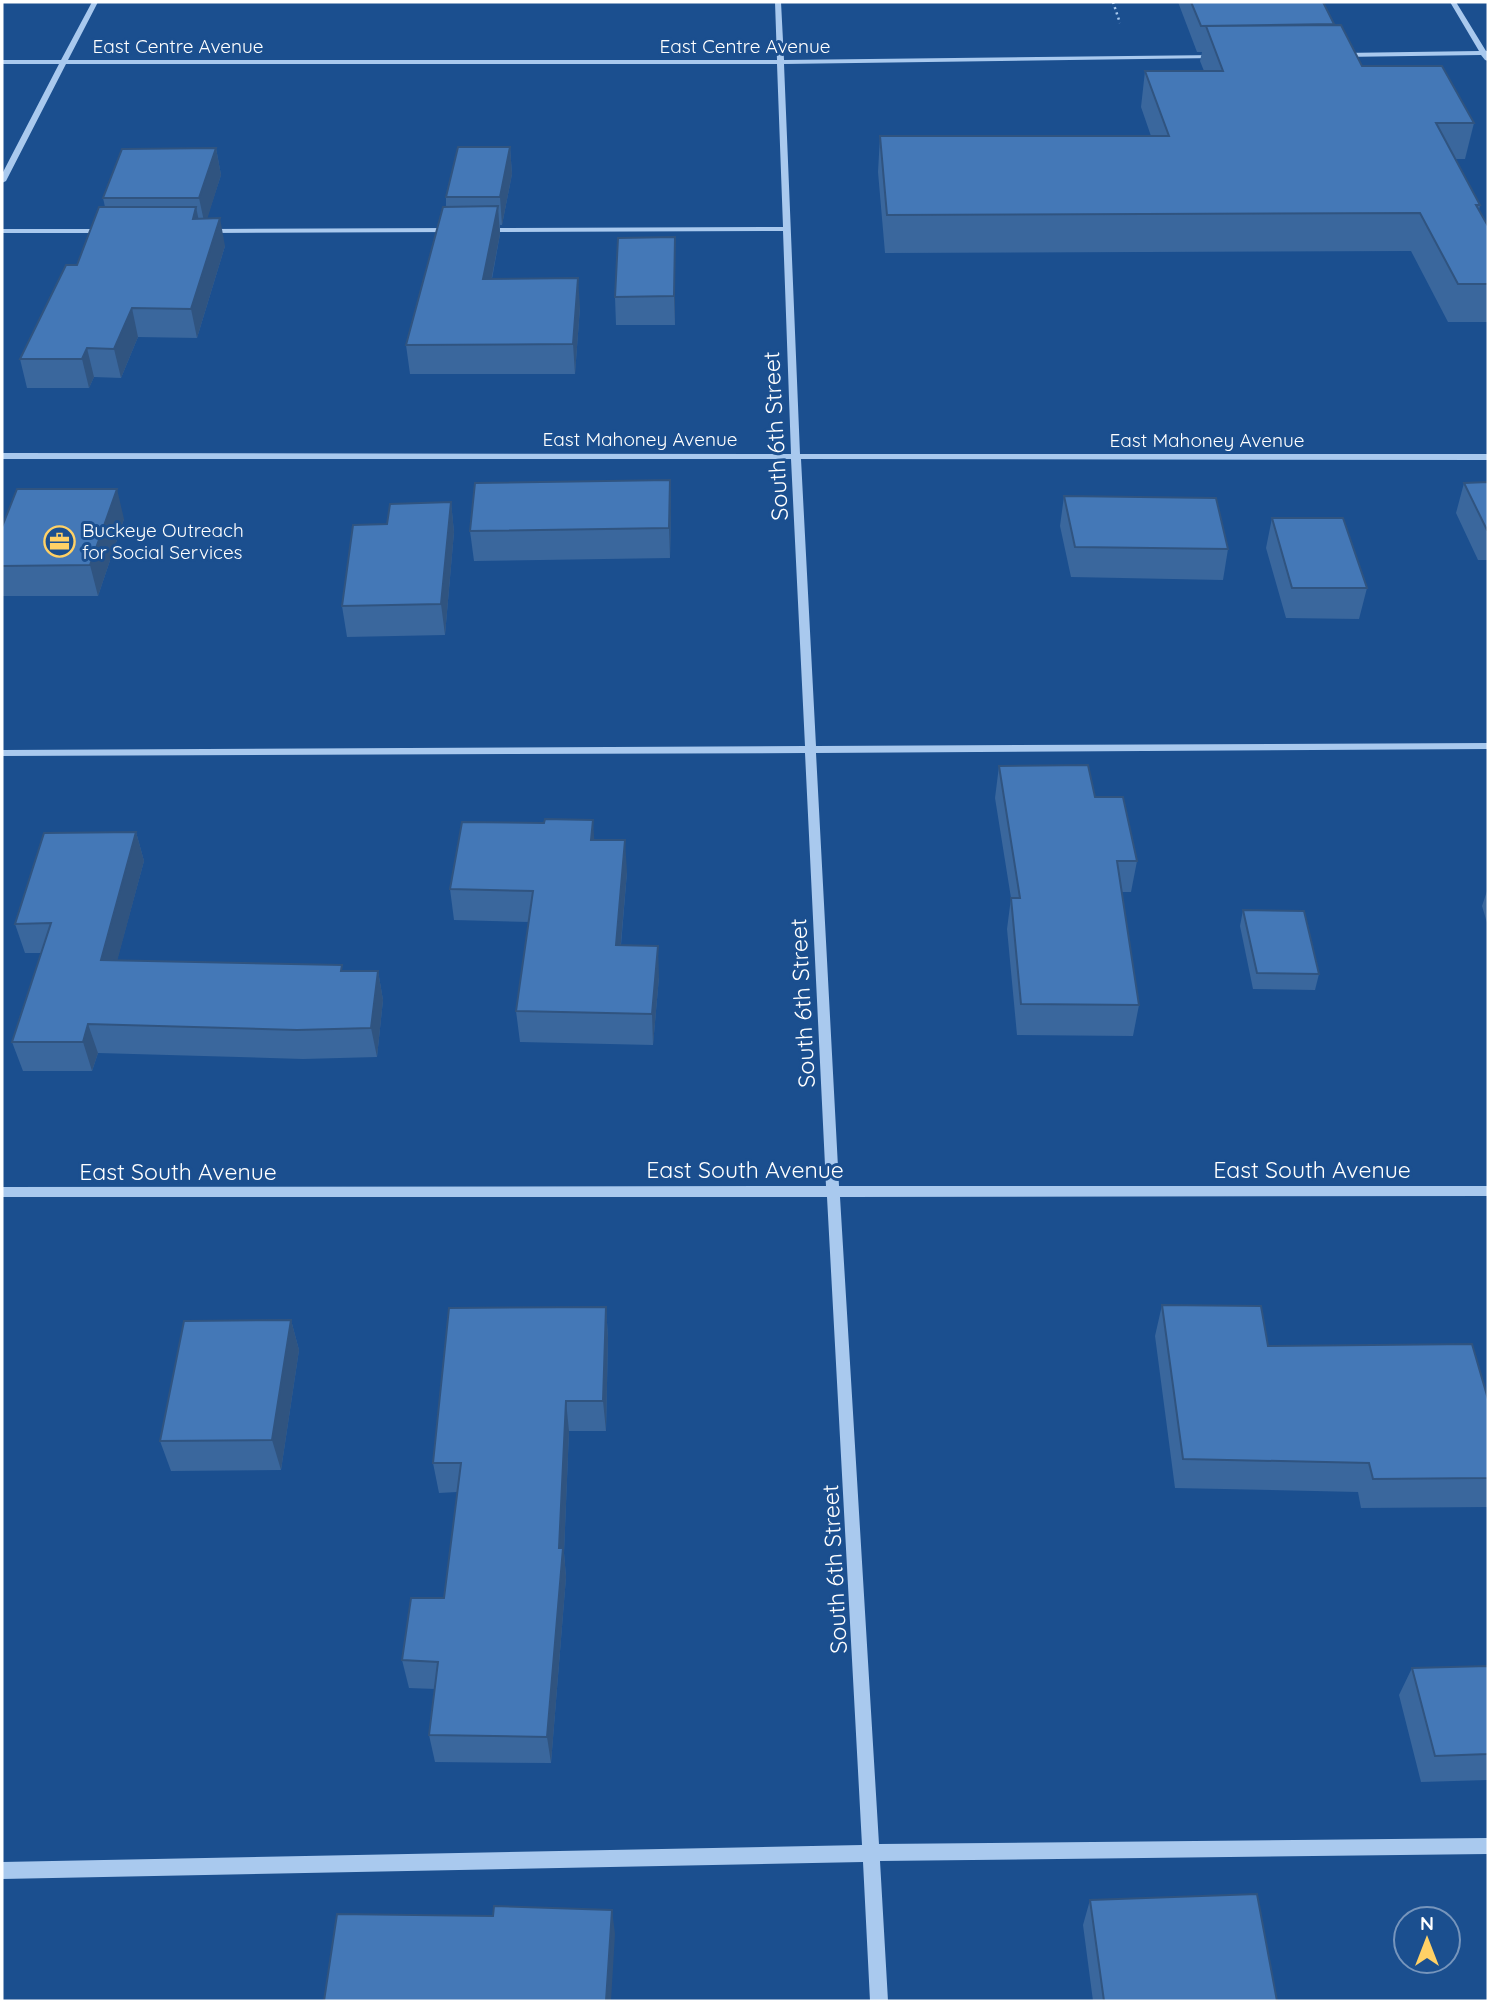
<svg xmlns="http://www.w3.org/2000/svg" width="1490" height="2003" viewBox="0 0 1490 2003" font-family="Quicksand,sans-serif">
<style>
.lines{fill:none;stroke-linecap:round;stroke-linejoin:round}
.path{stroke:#a9c9ee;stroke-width:2.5;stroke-dasharray:2 3.5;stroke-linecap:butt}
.minor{fill:#a9c9ee;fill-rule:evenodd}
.wall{fill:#3a679d}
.shaded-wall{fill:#305480}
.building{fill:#4478b7;stroke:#305480;stroke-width:2}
.labels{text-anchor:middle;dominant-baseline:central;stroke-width:6;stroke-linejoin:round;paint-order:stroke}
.far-street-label{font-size:19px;fill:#fff;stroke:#1b4f8f}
.far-poi-label{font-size:19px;fill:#fff;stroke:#1b4f8f;text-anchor:start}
.street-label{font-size:23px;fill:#fff;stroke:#1b4f8f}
</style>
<rect width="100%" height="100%" fill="#1b4f8f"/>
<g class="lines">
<path class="path" d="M1113,2L1120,23"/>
<path class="minor" d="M92,2H98L68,60H777L775,2H781L784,60L1217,55V57L1215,58L784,64L800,454H1488V460L801,459L816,746L1488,743V749L816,753L839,1186H1488V1196L840,1197L879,1844L1488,1838V1854L880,1861L888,2001H870L863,1862L2,1879V1862L862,1845L827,1197H2V1187L826,1186L805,753L2,756V750L805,746L791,459H2V453L791,454L783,231L485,232L481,230L485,228L783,227L777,64H66L6,181L2,183V174L59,64H2V60H61Z
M1450,2H1456L1486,51H1488V61L1485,60L1481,55L1342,57L1338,55L1342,53L1479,51Z
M453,228L457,230L456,232L209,233L205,231L209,229Z
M2,229H106L110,231L106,233H2Z"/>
</g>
<path class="wall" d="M1178,2H1323L1334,25L1362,66L1474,123L1465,159H1455L1480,205L1479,210L1488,226V322H1448L1411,251L885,253L878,172L880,136H1151L1141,107L1145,71H1204L1200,61L1202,52H1197Z
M510,147L512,174L502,225H500V234L492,279L580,307L575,374H410L406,345L446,207V197Z
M216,148L221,175L207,218L225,246L197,338L138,337L121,378L94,377L89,388H27L20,359L77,265L105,207L103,198Z
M675,237V325H616L615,297Z
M670,480L671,510L670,558L474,561L470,531Z
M1488,482V560H1478L1456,513L1464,483Z
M1064,496L1228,549L1223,580L1071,577L1060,526Z
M451,502L454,532L445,635L347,637L342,606L387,524Z
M1272,518L1367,588L1359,619L1286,618L1266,548Z
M124,519L98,596H2V527Z
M999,766L1095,797L1137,861L1131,892H1122L1139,1005L1133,1036L1017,1035L1007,929L1011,898L995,798Z
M136,832L144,861L117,960L343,971H378L383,1000L377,1057L303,1059L98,1053L92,1071H23L12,1042L42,953H25L15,924Z
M594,840L627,872L621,945L659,977L653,1045L520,1042L516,1011L529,922L454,920L450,889Z
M1488,888V926L1482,906Z
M1243,910L1319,974L1315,990L1253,989L1240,926Z
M1162,1305L1268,1346L1488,1399V1507L1361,1508L1358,1492L1175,1488L1155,1336Z
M606,1307L608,1338L606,1431H569L564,1553L566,1577L551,1763L435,1762L429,1735L435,1689L409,1688L402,1660L444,1598L457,1492L439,1493L433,1463Z
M291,1320L299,1350L281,1470L171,1471L160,1441Z
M1488,1666V1780L1421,1782L1399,1695L1412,1668Z
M1090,1900L1277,2001H1093L1083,1925Z"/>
<path class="shaded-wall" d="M510,147L512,174L502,225L500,197Z
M216,148L221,175L205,226L199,198Z
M498,206L500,234L486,308L483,279Z
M196,207L202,235L193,219Z
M220,218L225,246L197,338L191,309Z
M675,237V325L674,296Z
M578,278L580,307L575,374L573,344Z
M132,308L138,337L121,378L114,349Z
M87,348L94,377L89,388L82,359Z
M670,480L671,510L670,558L669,528Z
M117,489L124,519L98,596L90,565Z
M451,502L454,532L445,635L441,604Z
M593,820L595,851L591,840Z
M136,832L144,861L110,988L101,960Z
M625,840L627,872L618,976L616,945Z
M658,946L659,977L653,1045L652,1014Z
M378,971L383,1000L377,1057L371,1028Z
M88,1024L98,1053L92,1071L83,1042Z
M606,1307L608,1338L606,1431L603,1401Z
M291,1320L299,1350L281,1470L272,1440Z
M566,1401L569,1431L564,1553L566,1577L551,1763L547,1737L559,1548Z
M612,1910L615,1934L611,2001H606Z"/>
<path class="building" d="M1191,2H1323L1334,24L1201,26Z
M1341,25L1362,66H1442L1474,123H1436L1480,205H1476L1488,226V284H1458L1420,213L887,215L880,136H1169L1145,71H1223L1206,26Z
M458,147H510L500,197H446Z
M216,148L199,198H103L122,149Z
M498,206L483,279L578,278L573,344L406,345L443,207Z
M99,207H196L193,219L220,218L191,309L132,308L114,349L87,348L82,359H20L66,265H77Z
M675,237L674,296L615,297L618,238Z
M670,480L669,528L470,531L475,483Z
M1488,482V530H1487L1464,483Z
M17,489H117L90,565L2,566V527Z
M1064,496L1216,498L1228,549L1075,547Z
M451,502L441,604L342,606L353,525L387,524L390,504Z
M1272,518H1343L1367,588H1292Z
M1088,765L1095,797H1123L1137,861H1117L1139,1005L1021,1004L1011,898H1020L999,766Z
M545,819L593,820L591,840H625L616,945L658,946L652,1014L516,1011L533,891L450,889L462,822L544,823Z
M136,832L101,960L342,965L341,971H378L371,1028L297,1030L88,1024L83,1042H12L51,923L15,924L44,833Z
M1243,910L1304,911L1319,974L1257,973Z
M1162,1305L1261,1306L1268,1346L1472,1344L1488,1399V1478L1373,1479L1369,1463L1183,1459Z
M606,1307L603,1401H566L559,1548H563L547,1737L429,1735L438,1662L402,1660L411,1598H444L461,1463H433L449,1308Z
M291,1320L272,1440L160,1441L184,1321Z
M1488,1666V1754L1435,1756L1412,1668Z
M1257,1894L1277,2001H1104L1090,1900Z
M494,1906L612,1910L606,2001H324L337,1914L493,1916Z"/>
<defs>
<symbol id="office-ring" viewBox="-11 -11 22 22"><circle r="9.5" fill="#1b4f8f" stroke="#ffd166" stroke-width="1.5"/><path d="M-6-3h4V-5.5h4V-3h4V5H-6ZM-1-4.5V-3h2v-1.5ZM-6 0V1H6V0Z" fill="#ffd166"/></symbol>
</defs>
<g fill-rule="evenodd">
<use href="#office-ring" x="42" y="524" width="35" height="35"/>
</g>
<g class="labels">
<g class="far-street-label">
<text x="178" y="46">East Centre Avenue</text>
<text x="745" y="46">East Centre Avenue</text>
<text x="640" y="439">East Mahoney Avenue</text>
<text x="1207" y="440">East Mahoney Avenue</text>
</g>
<g class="far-poi-label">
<text x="82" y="530">Buckeye Outreach<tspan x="82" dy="22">for Social Services</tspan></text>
</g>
<g class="street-label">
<text transform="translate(775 436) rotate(-93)">South 6th Street</text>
<text transform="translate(802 1003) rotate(-93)">South 6th Street</text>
<text x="745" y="1169">East South Avenue</text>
<text x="1312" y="1169">East South Avenue</text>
<text x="178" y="1171">East South Avenue</text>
<text transform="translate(834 1569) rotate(-93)">South 6th Street</text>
</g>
</g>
<rect width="1490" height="2003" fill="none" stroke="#ffffff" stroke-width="7"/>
<g transform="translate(1427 1940)"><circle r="33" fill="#1b4f8f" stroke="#7695bc" stroke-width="2"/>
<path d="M0-5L12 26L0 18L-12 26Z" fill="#ffd166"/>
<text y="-10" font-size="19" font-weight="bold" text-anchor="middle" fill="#ffffff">N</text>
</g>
</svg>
